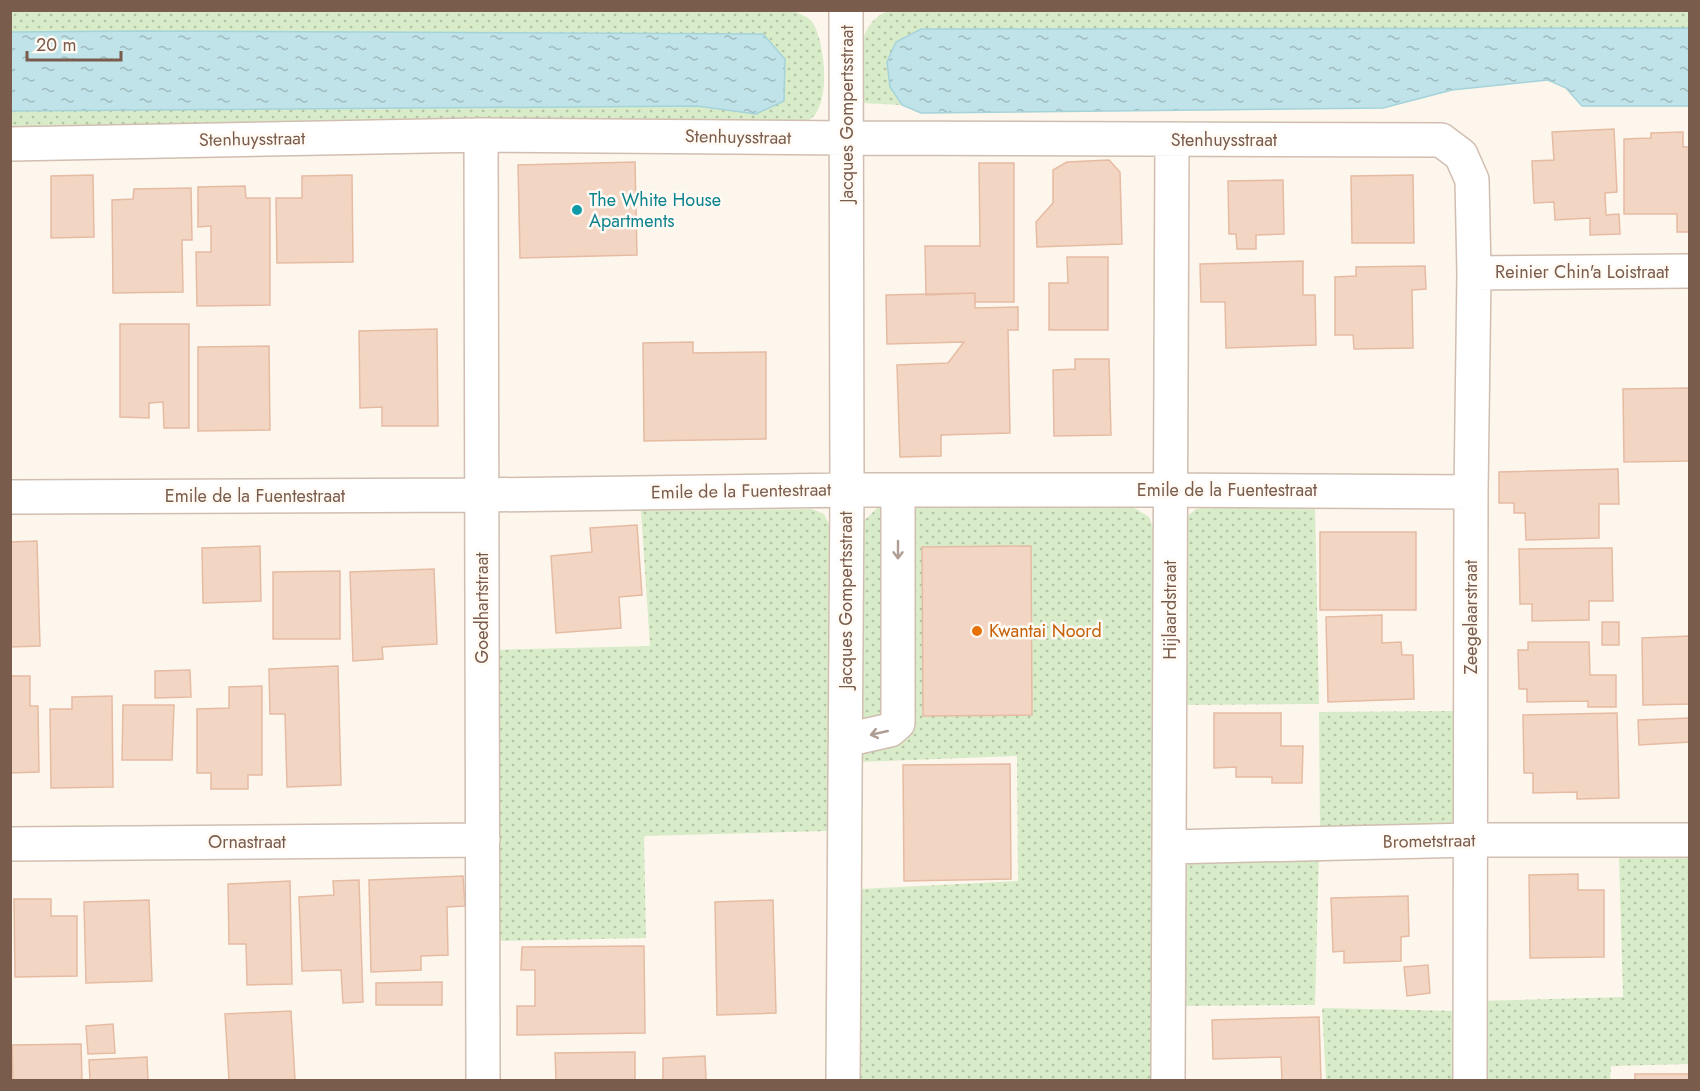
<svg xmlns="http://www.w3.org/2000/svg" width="1700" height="1091" viewBox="0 0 1700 1091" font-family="Jost,sans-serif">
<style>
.green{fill:url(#green-dots)}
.water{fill:url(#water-ripples);stroke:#a5d3da;stroke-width:1.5}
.building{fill:#f3d5c3;stroke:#e6bba3;stroke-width:1.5}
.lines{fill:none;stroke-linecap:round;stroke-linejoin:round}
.minor-casing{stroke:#d1beb0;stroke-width:36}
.minor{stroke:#fff;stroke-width:33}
.oneway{stroke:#af9d94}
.culture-dot{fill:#0f9aa8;stroke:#fffaf3;stroke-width:2}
.food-dot{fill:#e8710a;stroke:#fffaf3;stroke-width:2}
.labels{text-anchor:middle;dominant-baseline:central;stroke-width:5;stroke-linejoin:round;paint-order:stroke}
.street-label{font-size:18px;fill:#7a5c4d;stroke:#fffaf3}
.culture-label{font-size:18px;fill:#0d838f;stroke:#fffaf3;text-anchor:start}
.food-label{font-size:18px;fill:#c56008;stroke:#fffaf3;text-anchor:start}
</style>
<defs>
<pattern id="green-dots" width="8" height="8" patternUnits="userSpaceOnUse" patternTransform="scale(1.5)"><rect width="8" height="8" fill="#d8ecc9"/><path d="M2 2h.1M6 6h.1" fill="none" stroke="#b4c2a5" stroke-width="1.8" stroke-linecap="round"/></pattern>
<pattern id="water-ripples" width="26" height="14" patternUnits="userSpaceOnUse" patternTransform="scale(1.5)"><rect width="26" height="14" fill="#bfe3e8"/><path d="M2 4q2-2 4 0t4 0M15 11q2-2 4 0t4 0" fill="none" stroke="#a0bbbe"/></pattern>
</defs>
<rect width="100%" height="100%" fill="#fdf6ec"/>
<path class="green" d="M891,10L1690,11L1689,28L921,29L890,87L902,105L862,103C861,71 851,23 891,10Z
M11,11H794C800,14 809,17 813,23C825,44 830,97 814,116C808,122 796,125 789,128L11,131L10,111L697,106L756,114L763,34L142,31L11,32Z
M1216,505L1315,507L1319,704L1180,705L1184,519L1196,509Z
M878,507H1133L1149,517L1157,537L1154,1080H859L861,889L1018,881L1017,756L858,762V539L864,521Z
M812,509L824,514L829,524L827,831L644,836L646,938L496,941L492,650L650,646L641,511Z
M1455,711L1456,813L1451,825L1320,830L1319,712Z
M1319,853L1315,1005L1178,1006L1179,876L1189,861Z
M1689,855V1064L1611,1066L1610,1080H1479L1480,1001L1623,997L1619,857Z
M1322,1008L1457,1011V1080H1326Z"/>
<path class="water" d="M1689,28V106H1582L1566,88L1548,80L1452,90L1383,108L921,113L902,105L890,87L887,62L896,42L921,29Z
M142,31L763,34L785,59L784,101L756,114L697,106L11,111V32Z"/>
<path class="building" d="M1614,129L1617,192L1605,193L1606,215L1619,214L1620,234L1590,235V218L1555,220L1554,202L1534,203L1532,161L1554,160L1552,132Z
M1683,132V147H1690V232H1677V214H1624V139L1651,138V133Z
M1109,160L1120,172L1122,244L1037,247L1036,222L1053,203V170L1067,162Z
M635,162L637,255L520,258L518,165Z
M979,163H1014V302H975V293L926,295L925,246H980Z
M93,175L94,237L51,238V176Z
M352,175L353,262L277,263L276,198H302V176Z
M1413,175L1414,243H1352L1351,176Z
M1283,180L1284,234L1256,235V249H1237L1236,234H1229L1228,181Z
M245,186L246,198H270V305L197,306L196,252H211V226L198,227V187Z
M191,188L192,240H182L183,292L113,293L112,200L133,199L134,189Z
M1067,257H1108V330H1049V283H1068Z
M1303,261V295H1315L1316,345L1226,348L1225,302H1201L1200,264Z
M1425,266L1426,289L1412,290L1413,348L1354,349L1353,335H1335V277L1356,276V267Z
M975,293V308L1018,307V330H1008L1010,433L941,435V456L900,457L897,365L948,363L964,342L887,344L886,295Z
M120,324H189V428H164L163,402L149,403V418L120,417Z
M437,329L438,426H382V407L360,408L359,331Z
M693,342V353L766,352V439L644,441L643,343Z
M269,346L270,430L198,431V347Z
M1075,359H1109L1111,435L1054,436L1053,370L1075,369Z
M1690,388V461L1624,462L1623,389Z
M1618,469L1619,504H1599V538L1526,540L1525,513H1514V503H1499V472Z
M637,525L642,595L619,597L621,628L556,633L551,556L592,552L590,528Z
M1320,532H1416V610H1320Z
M37,541L40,646L10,647V542Z
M260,546L261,601L203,603L202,548Z
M1031,546L1032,715L923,716L922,547Z
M1612,548L1613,601H1589V620L1532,621V604H1520L1519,549Z
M434,569L437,644L382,647L383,659L353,661L350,572Z
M340,571V639H273V572Z
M1382,615V643L1401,642L1402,655H1413L1414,699L1328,702L1326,617Z
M1602,622H1619V645H1602Z
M1690,636V704L1643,705L1642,638Z
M1528,642H1589L1590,675H1616V707H1588V701L1527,702V689H1519L1518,650H1528Z
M338,666L341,785L287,787L285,714H270L269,669Z
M190,670L191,697L155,698V671Z
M10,676H30V706H38L39,772L10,773Z
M262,686V775H248V789H211V773H197V709L229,708V687Z
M112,696L113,787L51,788L50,709H72V697Z
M123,705H174L172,760H122Z
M1214,713H1281V746H1303L1302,783H1272V777H1236V767L1214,768Z
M1617,713L1619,798L1577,799V792L1533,793V773H1524L1523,715Z
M1690,718V742L1639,745L1638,720Z
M1010,764L1011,879L904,881L903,765Z
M1578,874V890H1604V957L1530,958L1529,875Z
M463,876L465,906L447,907L448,955L421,956V970L371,972L369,880Z
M359,880L363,1002L343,1003L341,970L302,971L299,897L334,895L333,881Z
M290,881L292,984L247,985L246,944H229L228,884Z
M1408,896L1409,936L1401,937V961L1344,963V951L1333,952L1331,898Z
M14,899H51V916H77V976L15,977Z
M149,900L152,981L86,983L84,902Z
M773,900L776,1013L717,1015L715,902Z
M644,946L645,1033L517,1035V1006H535V970H521L522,947Z
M1428,965L1430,993L1407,996L1404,967Z
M442,982V1005H376V983Z
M291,1011L295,1080H229L225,1014Z
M1319,1017L1321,1080H1282L1281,1057L1213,1059L1212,1020Z
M113,1024L115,1053L88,1054L86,1026Z
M81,1044L82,1080H13L12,1045Z
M635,1052V1080H556L555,1053Z
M705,1056L706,1080H663V1058Z
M147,1057L148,1080H90L89,1060Z
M1635,1074H1690V1080H1635Z"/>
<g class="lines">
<defs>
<path id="minor" d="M481,135L483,1080
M10,144L481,135L847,138L1441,140L1461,155L1472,180L1474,273L1471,492L1470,1080
M1474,273L1690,271
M10,497L481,495L847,490H1171L1471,492
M846,740L890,730L898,723V491
M10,844L483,840
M1169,847L1471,840H1690
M843,1080L847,490L846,10
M1168,1080L1172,140"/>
</defs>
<use href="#minor" class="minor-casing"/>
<use href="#minor" class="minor"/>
</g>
<defs><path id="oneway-shaft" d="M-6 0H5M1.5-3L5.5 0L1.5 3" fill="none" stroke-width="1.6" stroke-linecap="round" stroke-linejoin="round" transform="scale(1.5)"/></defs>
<g class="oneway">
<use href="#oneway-shaft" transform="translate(898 550) rotate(90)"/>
<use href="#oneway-shaft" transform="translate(879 733) rotate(167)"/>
</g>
<circle class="culture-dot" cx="577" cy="210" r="6"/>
<circle class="food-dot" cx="977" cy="631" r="6"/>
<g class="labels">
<g class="street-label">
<text transform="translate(847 114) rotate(-90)">Jacques Gompertsstraat</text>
<text transform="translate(738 137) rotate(1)">Stenhuysstraat</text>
<text transform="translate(252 139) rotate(-1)">Stenhuysstraat</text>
<text x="1224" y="140">Stenhuysstraat</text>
<text x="1582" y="272">Reinier Chin'a Loistraat</text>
<text x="1227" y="490">Emile de la Fuentestraat</text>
<text transform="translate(741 491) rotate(-1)">Emile de la Fuentestraat</text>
<text x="255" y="496">Emile de la Fuentestraat</text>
<text transform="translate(846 600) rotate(-90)">Jacques Gompertsstraat</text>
<text transform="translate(482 608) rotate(-90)">Goedhartstraat</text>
<text transform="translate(1170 610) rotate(-90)">Hijlaardstraat</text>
<text transform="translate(1471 617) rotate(-90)">Zeegelaarstraat</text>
<text transform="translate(1429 841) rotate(-1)">Brometstraat</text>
<text x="247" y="842">Ornastraat</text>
</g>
<g class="culture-label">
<text x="589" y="200">The White House<tspan x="589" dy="21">Apartments</tspan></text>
</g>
<g class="food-label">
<text x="989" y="631">Kwantai Noord</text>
</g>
</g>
<rect width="1700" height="1091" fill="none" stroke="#7a5c4d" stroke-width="24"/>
<path d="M27 51v9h94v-9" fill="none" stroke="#7a5c4d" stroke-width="3"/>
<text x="36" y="51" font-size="18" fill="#7a5c4d" stroke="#fffaf3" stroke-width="4.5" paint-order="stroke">20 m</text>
</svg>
